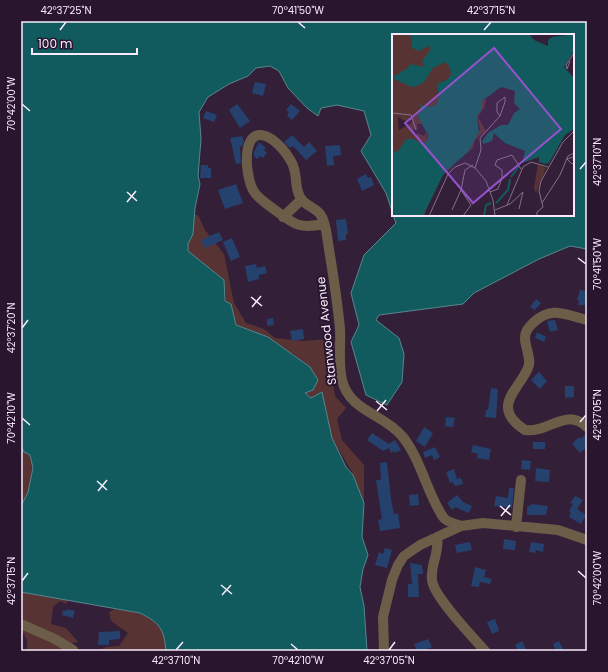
<svg xmlns="http://www.w3.org/2000/svg" width="608" height="672" viewBox="0 0 608 672" font-family="Poppins,sans-serif">
<style>
.green{fill:#573333}
.water{fill:#115b5e;stroke:#57868e}
.building{fill:#25416e}
.lines{fill:none;stroke-linecap:round;stroke-linejoin:round}
.minor{stroke:#6b5d47;stroke-width:10}
.ticks{fill:none;stroke:#f9ebfd;stroke-width:1.5}
.labels{text-anchor:middle;dominant-baseline:central;stroke-width:4;stroke-linejoin:round;paint-order:stroke}
.street-label{font-size:12px;fill:#f9ebfd;stroke:#29152e}
.inset-river{fill:none;stroke:#115b5e;stroke-width:2}
.inset-road{fill:none;stroke:#837187;stroke-width:1}
.view{fill:#9452cb;fill-opacity:0.15;stroke:#9452cb;stroke-width:2}
.inset-edge{fill:none;stroke:#f9ebfd;stroke-width:2}
.neatline{fill:none;stroke:#f9ebfd;stroke-width:1.5}
.ticks-label{font-size:10px;text-anchor:middle;fill:#f9ebfd}
</style>
<rect width="100%" height="100%" fill="#341f39"/>
<path class="green" d="M189,215H198L205,230L224,254L234,303L246,323L264,329L275,338L303,341L329,339L335,343L332,363L327,371L331,370L335,396L346,408L337,419L342,440L364,465V503L357,491L352,472L303,391L310,367L293,354L236,326L227,311L225,291L219,278L185,249Z
M21,437L33,455L75,591L66,604L60,601L53,607L51,624L66,628L78,642L64,645L62,651H27V640L21,629Z
M117,608C134,612 159,615 165,635C166,640 166,646 166,651H96L107,647L119,646L128,633L111,621L109,612Z"/>
<path class="water" d="M21,21H587V249L570,246L539,259L474,293L463,304L379,315L376,320L399,338L404,354L402,382L387,405L366,395L351,342L359,325L351,293L364,255L396,223L393,215H573V35H393V214L386,193L361,151L371,135L364,111L337,105L321,108L318,116L307,108L288,88L279,71L270,66L256,68L248,76L229,84L208,97L199,112L201,139L198,176L200,184L195,208L193,234L188,244V251L224,280L225,301L231,304L236,325L268,337L310,367L318,380L313,390L305,393L311,398L322,392L332,438L346,467L353,475L364,503L362,537L368,555L363,569L360,587L364,606L367,651H166C164,629 160,623 140,613L21,592V506L28,492L33,468L30,455L24,452L21,446Z"/>
<path class="building" d="M255,82L266,84L263,96L252,93Z
M237,104L250,121L240,128L229,110Z
M291,104L300,111L292,120L287,116L289,112L286,110Z
M206,111L217,115L214,122L203,118Z
M292,135L304,147L309,142L317,151L306,160L293,146L290,148L284,142Z
M242,136L244,141L242,147L240,146L241,163L236,164L230,138Z
M259,142L266,148L264,150L267,153L263,158L260,156L257,159L254,156V152Z
M340,145L341,155L333,156L334,165L327,166L325,146Z
M201,165H208V168H211V178H200Z
M366,174L368,178L371,177L374,185L362,191L357,179Z
M236,184L243,203L225,209L218,190Z
M346,219L348,234H346V240L338,241L336,220Z
M219,232L223,240L205,248L201,240Z
M232,238L240,257L231,261L223,242Z
M256,264L257,268L265,266L267,273L259,275V279L248,282L245,266Z
M580,290L587,291L585,305H578L579,301L577,300Z
M536,299L541,303L535,310L530,307Z
M273,318L274,325L267,326V319Z
M555,320L558,330L550,332L547,321Z
M303,329L304,339L292,341L290,331Z
M537,332L546,337L544,342L535,338Z
M539,372L547,381L540,389L531,380Z
M565,386H574V397L565,398Z
M491,388L498,389L496,418L485,417L486,410H488Z
M446,417L455,418L453,427L445,426Z
M424,427L433,433L425,447L416,441Z
M372,433L389,444L395,440L401,450L395,453L394,451L391,453L389,448L383,451L367,440Z
M586,433L587,447L580,453L572,444L579,437L581,439Z
M533,442H545V449H533Z
M473,445L491,449L489,460L477,458L478,454L471,452Z
M435,447L440,457L434,460L432,455L425,458L423,452Z
M522,460L531,461L530,470L521,469Z
M387,462L391,499L394,514L398,513L400,528L380,531L378,520L382,519L376,480H381L380,463Z
M536,468L550,470L549,482L535,481Z
M454,469L457,479L461,478L463,484L455,486L453,482L450,483L446,472Z
M509,488H514L512,508L494,506L496,496L508,498Z
M418,494L419,505L410,506L409,495Z
M457,495L463,502L472,506L469,513L455,507L452,510L447,503Z
M575,496L583,500L577,509L586,515L581,524L569,517L571,513L569,511L573,504L570,503Z
M532,504L548,506L546,515H527V507Z
M504,539L516,541L515,550L503,549Z
M470,542L472,550L457,553L455,545Z
M531,542L544,544L543,552L536,550L535,553L529,552Z
M385,548L392,550L387,568L375,565L379,552L383,554Z
M410,563L422,565L423,574H418L419,597H408V584H412Z
M475,567L486,570L484,577L492,579L490,584L480,582L479,587L471,586Z
M67,609L75,611L73,618L62,615L63,610L67,611Z
M495,619L499,631L492,634L487,622Z
M120,631V639L109,640V645H98L99,632Z
M428,639L432,647L423,651H417L414,644Z
M522,641L527,651H518L515,645Z
M559,641L564,651H556L553,644Z"/>
<g class="lines">
<path class="minor" d="M283,217L301,200
M324,224C299,229 295,225 275,210C267,204 257,198 253,190C249,183 248,174 247,166C244,118 276,133 292,163C297,173 295,183 298,192C301,203 309,205 317,211C323,215 324,223 326,230C331,263 337,295 340,329C341,345 338,363 342,380C349,411 384,414 402,436C421,459 427,493 443,517C446,522 456,524 461,526
M587,320C565,315 552,305 533,323C529,327 525,331 525,338C525,348 532,359 528,368C518,391 490,407 525,430C550,433 565,407 587,427
M516,527L521,480
M437,537C440,552 430,565 432,580C433,596 473,637 485,651
M21,624L55,639L73,650
M384,651L383,617L392,580L398,565L404,556L420,545L461,526L483,523L558,530L587,540"/>
</g>
<path class="ticks" d="M298,22L305,28M60,30L66,22M484,30L491,22M22,104L30,111M580,169L586,162M127,192L137,201M127,202L136,191M578,258L586,264M251,297L262,306M252,307L261,296M22,328L28,320M376,401L387,410M377,411L386,400M22,418L30,425M580,422L586,415M97,481L107,490M98,491L107,480M500,506L511,515M501,516L510,505M578,571L586,578M22,581L28,573M221,585L232,594M222,595L231,585M291,644L298,650M176,650L183,642M389,650L395,642"/>
<g class="labels">
<g class="street-label">
<text transform="translate(326 331) rotate(-96)">Stanwood Avenue</text>
</g>
</g>
<g transform="translate(392 34)">
<rect width="182" height="182" fill="#341f39"/>
<path d="M0,0H77L54,26L58,29L60,44L45,69L32,90H25L26,96L23,94L21,98L24,104L25,99L32,102L34,97L36,106L60,133L49,143L43,153L32,182H0ZM6,83L13,87L21,86L20,89L7,96ZM94,63L93,72L86,83L94,97L83,106L81,114L76,118L83,98L88,96L85,82L90,74L89,66ZM146,130L154,134L144,159L142,154Z" fill="#573333" fill-rule="evenodd"/>
<path d="M18,0H137L142,6L156,12V6L160,3L182,0V17L172,33L182,44V95L173,101L157,129L153,130L147,128V123L130,129L133,117L113,109L102,99L100,107L91,110L90,107L96,99L109,91H116L122,79L128,75L122,69L123,57L109,53L90,67V75L85,82L87,99H84L86,100L76,118L52,139L31,182H3L0,176V120L7,116L14,105H21L31,110L36,106V101L25,81L29,77L28,71L38,73L44,71L47,63L45,50L54,46L59,41L58,33L53,28L41,34L32,48L25,52L20,53L0,44L17,33V30L33,33L30,27L39,15L36,12L27,17L20,14V5Z" fill="#115b5e"/>
<path class="inset-river" d="M119,143L127,132M104,169L116,156L118,145M92,182L94,171L99,169"/>
<path class="inset-road" d="M178,27L175,35L174,31L182,19M113,63V68L108,82L105,78V69ZM0,79L19,81L24,96M181,123L175,125L180,130L182,129M83,134L89,116L88,104L108,82M69,156L79,171L71,182M98,158L106,155L110,144V136L103,131L105,126L120,121L129,135M150,169L168,141L176,122L182,119M115,171L131,133L139,128L156,133M60,176L69,156L73,136L81,131M103,176L118,170L131,158L127,175M37,182L56,140L63,133L73,129L83,134L94,147L101,166L103,182M145,182V178L151,173L147,157L149,147L171,108L181,98"/>
<path class="view" d="M102,14L169,95L81,169L13,89Z"/>
<rect width="182" height="182" class="inset-edge"/>
</g>
<rect width="608" height="672" fill="none" stroke="#29152e" stroke-width="44"/>
<path d="M32 48v6h105v-6" fill="none" stroke="#f9ebfd" stroke-width="2"/>
<text x="38" y="48" font-size="12" fill="#f9ebfd" stroke="#29152e" stroke-width="3" paint-order="stroke">100 m</text>
<rect x="22" y="22" width="564" height="628" class="neatline"/>
<g class="ticks-label">
<text x="66" y="14">42°37'25"N</text>
<text x="298" y="14">70°41'50"W</text>
<text x="491" y="14">42°37'15"N</text>
<text transform="translate(11 104) rotate(-90)" y="4">70°42'00"W</text>
<text transform="translate(597 162) rotate(-90)" y="4">42°37'10"N</text>
<text transform="translate(597 264) rotate(-90)" y="4">70°41'50"W</text>
<text transform="translate(11 328) rotate(-90)" y="4">42°37'20"N</text>
<text transform="translate(597 415) rotate(-90)" y="4">42°37'05"N</text>
<text transform="translate(11 418) rotate(-90)" y="4">70°42'10"W</text>
<text transform="translate(597 578) rotate(-90)" y="4">70°42'00"W</text>
<text transform="translate(11 581) rotate(-90)" y="4">42°37'15"N</text>
<text x="176" y="664">42°37'10"N</text>
<text x="298" y="664">70°42'10"W</text>
<text x="389" y="664">42°37'05"N</text>
</g>
</svg>
